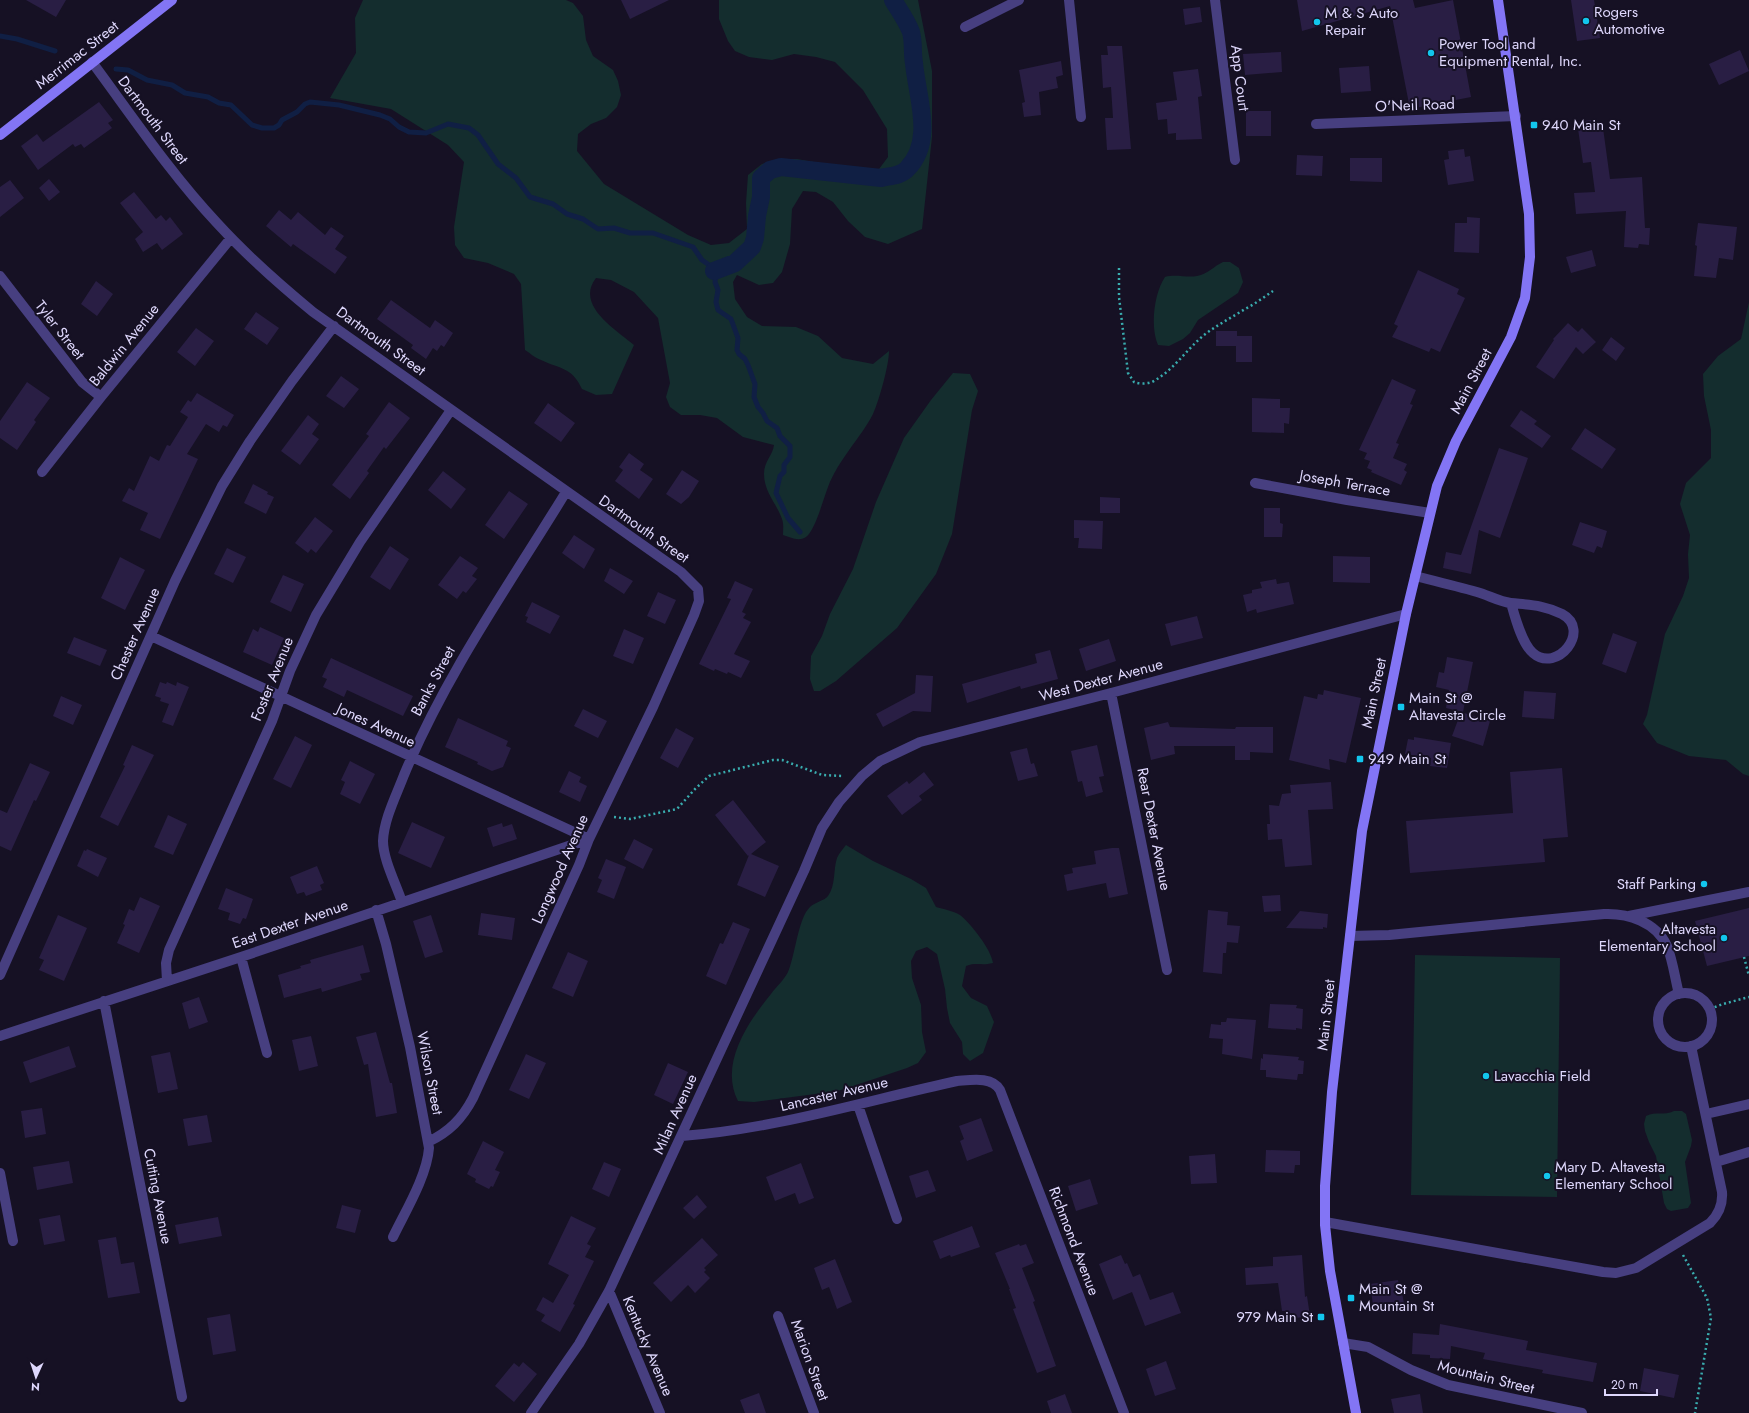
<svg xmlns="http://www.w3.org/2000/svg" width="1749" height="1413" viewBox="0 0 1749 1413" font-family="Jost,sans-serif">
<style>
.green{fill:#142d2e}
.lines{fill:none;stroke-linecap:round;stroke-linejoin:round}
.stream{stroke:#101f44;stroke-width:5}
.canal{stroke:#101f44;stroke-width:18}
.building{fill:#291e44}
.path{stroke:#39acae;stroke-width:2.5;stroke-dasharray:2 3;stroke-linecap:butt}
.service{stroke:#473f80;stroke-width:10}
.minor{stroke:#473f80;stroke-width:10}
.secondary{stroke:#8375f5;stroke-width:10}
.poi-dot{fill:#12c6ed;stroke:#161124;stroke-width:1.5}
.labels{text-anchor:middle;dominant-baseline:central;stroke-width:4;stroke-linejoin:round;paint-order:stroke}
.poi-label{font-size:15px;fill:#ded7fc;stroke:#161124;text-anchor:start}
.street-label{font-size:15px;fill:#ded7fc;stroke:#161124}
</style>
<rect width="100%" height="100%" fill="#161124"/>
<path class="green" d="M363,0H566L573,3L583,16L586,40L593,56L613,70L618,81L621,95L617,107L606,118L591,124L578,134L577,151L604,184L688,235L711,245L729,243L747,229L746,203L748,175L762,164L778,159H797L864,171L879,169L888,157L887,129L863,90L835,62L816,57L794,54L772,60L749,57L735,51L728,41L719,19V0H918L932,71V137L922,229L888,244L865,237L848,221L833,202L816,192L803,191L792,209L790,244L782,272L773,283L759,285L737,275L733,282L735,299L747,317L762,326L796,327L818,336L842,358L873,364L889,351C889,365 879,401 873,414C860,439 838,460 828,487C824,497 815,531 806,537C798,542 790,537 783,535C783,530 784,524 782,519C777,504 764,492 764,474C764,461 773,455 774,445L743,437L717,418L700,415H681L670,407L666,397L670,383L658,318L634,292L611,280L596,278C575,305 615,329 634,345L612,394L596,395L582,389C572,367 560,369 541,360C535,358 530,353 525,350L521,284L514,274L488,263L464,258L455,245L454,227L464,162L448,145L391,109L330,98L356,53L355,18Z
M1223,262H1230L1239,268L1243,282L1238,293L1198,320L1190,333L1183,339L1169,346L1158,345C1150,327 1154,293 1165,277C1176,274 1187,278 1197,276C1208,274 1214,266 1223,262Z
M1749,302V776L1743,774L1726,760L1689,756L1657,743L1643,724L1647,715L1665,634L1683,596L1689,578L1688,554L1690,535L1680,504L1686,483L1711,458V430L1704,396L1703,374L1718,356L1741,339Z
M953,373L970,374L978,391L972,410L952,534L936,574L897,628L836,681L820,691H814L810,679L811,656L822,636L830,614L853,569L876,502L904,438L931,400Z
M846,845L873,861L911,879L926,888L936,907C943,909 953,911 960,915C971,924 991,949 993,963C981,966 977,962 966,966L962,986L971,998L987,1006L994,1022L983,1053L970,1061L963,1054L962,1042L950,1023L947,1008L945,989L937,954L927,947L916,951L911,961L912,978L921,1005L922,1032L926,1052L918,1063L907,1068L838,1091L754,1102L738,1101C719,1064 748,1022 771,994C776,987 784,980 788,972C795,957 798,918 810,907C815,902 824,901 828,896C836,885 833,870 837,858C839,853 843,849 846,845Z
M1415,955L1560,958L1557,1197L1411,1195Z
M1674,1111H1682L1686,1114L1692,1140L1691,1146L1685,1162L1691,1203L1688,1208L1671,1211L1667,1209L1664,1203L1656,1156L1649,1142L1645,1131L1644,1124L1646,1116C1656,1111 1664,1116 1674,1111Z"/>
<g class="lines">
<path class="stream" d="M0,36L17,39L55,51
M116,69L128,70L147,80L172,85L185,93L208,97L219,103L231,105L252,125L262,128H274L279,125L282,120L297,112L305,104L310,102L339,105L380,115L390,119L399,127L409,132L426,133L448,124L469,128L478,135L498,164L516,178L530,197L553,204L567,214L583,219L598,229L614,228L630,233H653L693,247L702,260L712,267L716,274L715,282L718,290L716,302L718,310L731,319L738,338L737,350L739,354L745,359L748,365L755,384L754,397L758,407L763,413L767,421L777,428L780,436L790,446V457L784,465V472L780,476L776,493L788,518L800,532"/>
<path class="canal" d="M714,271L735,263L752,247L755,238L757,216L761,197V178L770,170L781,167L881,178C889,176 901,176 907,169C935,141 917,97 914,63C912,53 914,43 911,32C907,21 899,10 893,0"/>
</g>
<path class="building" d="M26,0H66L56,17Z
M621,0H669L630,19Z
M1297,0H1413L1415,8L1453,0L1471,97L1410,109L1390,6L1302,31Z
M1571,0H1594L1600,38L1577,41Z
M1200,7L1202,22L1185,25L1183,9Z
M1107,46H1122L1131,149L1107,150L1105,118H1113L1111,87L1103,88L1101,55H1108Z
M1740,50L1749,71L1719,85L1709,64Z
M1281,52L1282,72L1245,75L1243,54Z
M1061,61L1063,75L1056,77L1058,88L1039,92L1041,115L1024,117L1022,103L1025,102L1019,70Z
M1369,66L1371,91L1341,93L1339,68Z
M1198,69L1202,96L1198,97L1202,139L1176,140V133L1168,134L1167,119L1158,120L1156,103L1177,100L1173,72Z
M99,102L113,120L108,123L112,128L84,148L81,144L75,147L73,144L38,170L21,146L37,134L43,142Z
M1246,111H1271V136H1246Z
M1591,120L1592,129L1603,128L1610,179L1642,177L1645,228H1650L1649,245L1639,244L1638,248L1624,247L1626,211L1576,214L1574,193L1595,192L1591,162L1583,163L1577,122Z
M1464,149L1465,157L1470,156L1474,181L1448,185L1444,160L1449,159L1448,151Z
M1297,155L1323,156L1322,176L1296,175Z
M1350,158H1382V182L1350,181Z
M49,179L60,192L49,201L39,188Z
M10,180L24,198L0,217V187Z
M134,192L156,219L161,215L166,221L170,217L183,234L162,250L157,243L143,252L135,239L143,232L120,203Z
M279,210L291,220L298,212L325,235L331,227L344,236L335,249L347,257L335,274L293,244L291,247L266,226Z
M1467,217L1480,218L1479,253L1454,252L1455,223H1467Z
M1698,223L1737,227L1733,260L1719,258L1716,278L1694,276L1697,246L1695,245Z
M1592,250L1596,266L1571,273L1566,257Z
M1418,270L1459,289L1457,294L1465,298L1440,352L1431,348L1429,352L1392,337L1398,326L1394,324Z
M96,281L113,294L97,316L81,304Z
M391,300L430,328L435,320L453,333L444,347L441,345L437,351L433,348L426,359L411,348L413,345L377,319Z
M256,312L279,328L267,345L244,329Z
M1568,323L1578,332L1582,328L1596,342L1583,354L1576,347L1554,379L1536,367L1554,340L1553,339Z
M196,328L214,341L195,366L177,352Z
M1216,331H1237V336H1252V362H1236V346H1216Z
M1611,337L1625,348L1616,361L1602,350Z
M341,376L359,389L344,408L326,396Z
M1392,379L1416,390L1410,404L1413,405L1396,443L1399,444L1393,458L1407,464L1404,470L1407,472L1401,485L1371,472L1372,470L1367,468L1370,461L1364,459L1367,453L1359,450Z
M27,382L50,398L34,420L36,422L17,450L0,438V421Z
M197,393L234,415L227,427L223,425L219,432L206,424L187,454L198,459L160,539L140,530L148,513L122,501L129,488L134,491L150,456L159,461L167,445L170,446L188,417L180,412L188,400L191,402Z
M1252,398L1280,399V408H1290L1289,424L1284,423V433L1252,432Z
M389,402L410,418L386,449L384,447L367,471L369,473L350,499L332,485L369,436L366,434Z
M548,403L575,423L561,442L534,423Z
M1521,410L1537,421L1534,424L1551,436L1542,448L1510,426Z
M308,415L319,424L312,434L319,439L300,465L281,451Z
M1585,428L1616,449L1602,469L1571,449Z
M1499,448L1528,458L1500,538L1479,530L1471,574L1443,568L1446,552L1461,555Z
M629,453L644,464L640,470L653,479L639,499L615,481L623,470L619,467Z
M682,470L699,481L689,497L681,504L666,494Z
M443,471L466,489L451,509L428,490Z
M253,484L268,492L267,494L274,497L266,514L244,503Z
M509,491L528,504L504,539L485,525Z
M1100,497L1120,498V513H1100Z
M1264,508H1280V523L1283,524L1282,537H1264Z
M315,517L333,531L316,553L311,549L308,553L295,543Z
M1074,520L1103,521L1102,549L1078,548L1079,538H1074Z
M1580,522L1607,531L1602,548L1597,546L1594,553L1572,545Z
M574,535L595,549L584,569L562,553Z
M390,546L409,559L390,590L370,577Z
M227,548L246,557L233,583L214,574Z
M460,556L478,568L472,576L477,579L466,593L463,591L457,599L438,585Z
M1333,556L1370,557V583L1333,582Z
M120,557L145,570L125,610L101,598Z
M610,568L633,581L624,594L604,581Z
M283,575L304,584L291,612L270,602Z
M1276,579L1277,584L1289,582L1294,604L1257,613L1256,609L1247,612L1243,595L1252,593V590L1262,588L1260,582Z
M735,581L753,589L742,612L746,614L743,618L751,622L734,654L750,661L741,678L728,672L727,674L715,669L714,671L699,664L731,599L727,598Z
M658,592L676,600L665,624L647,616Z
M532,602L560,616L550,634L526,622L528,617L525,616Z
M1197,616L1203,638L1171,646L1165,624Z
M260,627L284,638L272,665L243,652L253,629L258,632Z
M624,629L644,638L633,664L613,656Z
M1613,633L1637,642L1626,673L1602,664Z
M74,637L107,650L100,666L67,653Z
M1109,639L1116,661L1086,671L1079,649Z
M1050,650L1058,679L1021,689L1020,686L967,703L962,684L1037,663L1035,654Z
M1447,657L1473,662L1463,712L1446,708L1449,690L1436,687L1439,672L1444,673Z
M331,658L413,696L403,716L347,690L344,697L323,687L327,679L322,677Z
M916,675L933,676L931,712L913,711L883,727L876,714L915,693Z
M160,682L166,684L167,682L176,686L177,682L189,687L173,726L162,722L169,704L160,701L161,698L155,696Z
M1324,690L1361,698L1346,763L1329,759L1330,770L1289,760L1304,696L1317,699L1318,694L1323,695Z
M1524,691L1556,693L1554,719L1522,717Z
M61,696L82,705L73,725L53,716Z
M583,709L607,721L598,738L574,726Z
M1461,712L1490,721L1483,746L1452,736Z
M458,718L508,741L506,746L511,748L503,767L492,771L477,764L478,762L445,747Z
M1168,722L1170,727L1235,729L1236,727H1273V753L1250,752V760H1235V746H1174L1175,754L1151,760L1144,728Z
M676,728L694,738L678,768L660,758Z
M295,736L312,745L291,788L273,779Z
M1414,737L1451,743L1447,768L1430,766L1431,758L1405,754L1408,739L1414,740Z
M132,745L154,755L118,826L100,817L125,766L123,765Z
M1097,745L1104,776L1099,777L1103,792L1086,797L1082,781L1078,782L1071,751Z
M1027,748L1031,764L1034,763L1038,776L1018,781L1010,752Z
M350,761L375,774L360,804L340,794L345,782L341,780Z
M30,763L50,772L36,801L34,800L11,851L0,846V810L7,813Z
M1562,768L1568,837L1543,839L1545,862L1410,873L1406,821L1513,813L1510,772Z
M569,771L581,777L579,782L587,786L580,802L559,792Z
M924,772L934,785L919,796L922,800L902,815L887,796L907,781L909,784Z
M1331,782L1333,809L1308,810L1312,865L1285,867L1282,839L1268,840L1267,824H1270L1269,805L1279,806L1282,794L1291,793L1290,785Z
M733,800L766,842L751,854L779,866L765,897L737,885L749,855L748,856L715,815Z
M168,815L187,824L173,855L154,847Z
M412,822L445,837L431,868L398,853Z
M502,823L503,827L512,824L517,839L493,847L487,828Z
M634,839L653,849L643,869L624,859Z
M1112,848H1119L1128,894L1109,898L1106,883L1067,891L1064,875L1073,873L1072,868L1096,864L1094,851Z
M87,849L107,858L98,877L77,866L84,850L86,851Z
M606,859L626,867L614,899L597,892L602,880L598,878Z
M317,866L324,883L320,885L322,890L306,896L304,892L297,894L290,877Z
M226,888L253,899L246,919L243,918L240,924L228,920L230,913L218,909Z
M1280,895L1281,911L1264,912L1262,896Z
M140,897L160,906L139,953L117,943L125,925L123,924L129,909L134,911Z
M1749,908V956L1707,966L1695,921Z
M1208,910L1228,912L1227,925L1240,926L1238,943L1227,942L1226,953H1223L1222,974L1203,972Z
M1300,911L1328,914L1327,928L1323,927V929L1286,928Z
M481,913L515,918L512,940L478,935Z
M58,915L87,928L64,981L39,970L44,960L39,958Z
M431,915L443,952L425,958L413,921Z
M733,922L750,929L726,985L706,976L720,943L723,944Z
M363,945L370,972L360,974L362,980L322,992L321,988L284,998L278,975L301,968L300,966L311,963L310,960Z
M568,952L588,961L573,997L552,988Z
M199,997L208,1022L189,1029L182,1003Z
M1270,1004L1297,1005L1296,1008L1303,1009L1302,1029L1296,1028V1030L1268,1028Z
M1227,1018L1256,1020L1252,1059L1222,1054L1223,1039L1209,1038L1211,1024L1221,1025V1022H1226Z
M376,1032L390,1083H392L397,1113L376,1117L368,1064L364,1065L356,1037Z
M311,1036L318,1066L299,1071L292,1040Z
M69,1046L76,1067L30,1083L23,1062Z
M170,1052L178,1089L158,1093L151,1056Z
M526,1054L546,1063L529,1099L509,1090Z
M1263,1054L1299,1057L1298,1060L1304,1061L1303,1074H1298L1297,1080L1266,1077V1070H1260L1261,1058L1263,1059Z
M668,1063L688,1072L673,1104L654,1095Z
M42,1108L46,1134L25,1138L21,1111Z
M207,1115L212,1142L188,1146L183,1119Z
M981,1118L993,1151L967,1161L960,1141L964,1139L959,1126Z
M483,1141L504,1152L495,1170L500,1172L493,1187L491,1186L489,1189L475,1182L476,1179L467,1174Z
M1266,1150L1300,1151V1165H1295L1294,1173L1265,1172Z
M1215,1154L1217,1183L1191,1184L1189,1156Z
M69,1161L73,1183L37,1190L33,1167Z
M604,1162L621,1169L609,1197L592,1189Z
M801,1163L814,1198L799,1204L795,1193L775,1201L766,1177Z
M928,1170L936,1191L916,1198L909,1176Z
M1090,1179L1098,1204L1076,1211L1068,1186Z
M697,1195L707,1207L694,1219L683,1208Z
M342,1205L361,1210L355,1233L336,1228Z
M60,1215L65,1241L44,1245L39,1219Z
M571,1216L596,1228L587,1244L591,1246L585,1257L594,1261L573,1304L575,1305L560,1332L541,1321L545,1315L536,1310L543,1297L553,1303L569,1275L548,1264Z
M218,1217L222,1236L179,1244L175,1225Z
M972,1226L980,1247L951,1257L950,1255L940,1259L933,1241Z
M116,1237L121,1264L134,1262L140,1293L108,1298L98,1240Z
M702,1238L718,1255L704,1268L706,1270L704,1272L710,1278L695,1293L688,1285L671,1302L653,1283Z
M1019,1244L1020,1246L1026,1244L1034,1263L1022,1268L1035,1301L1033,1302L1056,1366L1037,1373L1013,1309L1016,1308L1009,1289H1010L995,1253Z
M1121,1255L1125,1264L1127,1263L1133,1277L1140,1274L1150,1300L1173,1292L1181,1313L1145,1326L1132,1292L1113,1300L1099,1264Z
M1302,1255L1305,1297L1307,1296L1310,1316L1288,1319L1287,1311H1282L1278,1283L1246,1285L1245,1268L1273,1266V1257Z
M835,1259L852,1302L837,1309L829,1287L822,1290L814,1268Z
M1398,1280L1399,1286H1401L1405,1310L1382,1313V1311L1374,1312L1370,1284Z
M230,1314L236,1351L213,1355L207,1318Z
M1440,1324L1528,1341L1526,1350L1597,1363L1593,1382L1542,1373L1543,1370L1483,1359L1485,1353L1451,1346L1450,1359L1430,1358V1355L1412,1354L1413,1333L1439,1335Z
M1166,1361L1176,1389L1155,1396L1146,1369Z
M523,1362L537,1374L514,1402L495,1386L514,1363L519,1367Z
M1644,1368L1679,1375L1674,1398L1640,1391Z
M759,1393L766,1413H745L740,1400Z
M1065,1394L1072,1413H1051L1047,1401Z
M1420,1394L1423,1413H1394L1391,1399Z"/>
<g class="lines">
<path class="path" d="M1119,268V297L1128,373L1134,382C1139,384 1146,384 1152,382C1173,371 1186,350 1204,335C1217,325 1231,318 1245,309C1255,304 1264,297 1273,291
M614,817L630,819L677,809L695,789L709,776L773,760H782L822,775L843,776
M1744,957L1749,976
M1710,1009L1723,1004L1749,997
M1683,1255L1707,1298L1711,1318L1695,1413"/>
<path class="service" d="M1629,916L1749,892
M1350,936L1389,935L1604,914C1628,913 1656,922 1667,946C1673,961 1675,979 1679,994
M1658 1020a27 27 0 1 1 54 0a27 27 0 1 1-54 0Z
M1706,1114L1749,1104
M1716,1162L1749,1152
M1325,1222L1603,1272L1616,1273L1636,1268L1710,1223C1719,1214 1723,1205 1722,1192L1691,1046"/>
<path class="minor" d="M1069,0L1081,117
M1215,0L1235,160
M965,27L1019,0
M92,62C132,116 171,174 217,223C247,256 279,284 313,312L681,572L698,589L699,601L694,615L653,707L589,839L579,865L473,1098C462,1119 449,1132 428,1142
M1316,124L1516,116
M0,276L82,382L101,397
M42,472L101,397L231,238
M1255,483L1347,500L1430,513
M1415,576C1435,581 1456,586 1477,592C1488,595 1500,602 1511,603C1530,605 1544,605 1562,614C1592,630 1557,674 1533,653C1522,644 1515,617 1511,603
M151,636L589,839
M1111,693L1167,970
M402,902C396,884 383,859 383,841C384,819 396,796 404,775C446,674 509,585 566,492
M376,910L386,944L410,1047L429,1148C427,1176 405,1212 393,1237
M241,957L267,1053
M0,975L175,581L222,486L250,441L292,381L334,326
M167,981L166,963L169,950L272,721L290,671L316,615L360,542L451,410
M104,1001L182,1397
M0,1036L241,957L589,839
M858,1105L897,1219
M682,1136C775,1129 865,1101 957,1081C971,1080 992,1076 1000,1090L1124,1413
M0,1173L13,1241
M609,1291L660,1413
M778,1316L814,1413
M1343,1343L1368,1347L1411,1370L1448,1385L1582,1413
M531,1413L579,1344L609,1291L804,871L822,828L839,802L862,776L880,761L920,742L1111,693L1406,614"/>
<path class="secondary" d="M0,135L172,0
M1356,1413L1330,1271L1325,1225V1186L1332,1092L1362,831L1406,614L1437,486L1456,441L1511,337L1525,298L1530,257L1529,214L1498,0"/>
</g>
<g class="poi-dot">
<circle cx="1586" cy="21" r="4"/>
<circle cx="1317" cy="22" r="4"/>
<circle cx="1431" cy="53" r="4"/>
<rect x="1530" y="121" width="8" height="8" rx="2"/>
<rect x="1397" y="703" width="8" height="8" rx="2"/>
<rect x="1356" y="755" width="8" height="8" rx="2"/>
<circle cx="1704" cy="884" r="4"/>
<circle cx="1724" cy="938" r="4"/>
<circle cx="1486" cy="1076" r="4"/>
<circle cx="1547" cy="1176" r="4"/>
<rect x="1347" y="1294" width="8" height="8" rx="2"/>
<rect x="1317" y="1313" width="8" height="8" rx="2"/>
</g>
<g class="labels">
<g class="poi-label">
<text x="1594" y="12">Rogers<tspan x="1594" dy="17">Automotive</tspan></text>
<text x="1325" y="13">M &amp; S Auto<tspan x="1325" dy="17">Repair</tspan></text>
<text x="1439" y="44">Power Tool and<tspan x="1439" dy="17">Equipment Rental, Inc.</tspan></text>
<text x="1542" y="125">940 Main St</text>
<text x="1409" y="698">Main St @<tspan x="1409" dy="17">Altavesta Circle</tspan></text>
<text x="1368" y="759">949 Main St</text>
<text x="1696" y="884" text-anchor="end">Staff Parking</text>
<text x="1716" y="929" text-anchor="end">Altavesta<tspan x="1716" dy="17">Elementary School</tspan></text>
<text x="1494" y="1076">Lavacchia Field</text>
<text x="1555" y="1167">Mary D. Altavesta<tspan x="1555" dy="17">Elementary School</tspan></text>
<text x="1359" y="1289">Main St @<tspan x="1359" dy="17">Mountain St</tspan></text>
<text x="1313" y="1317" text-anchor="end">979 Main St</text>
</g>
<g class="street-label">
<text transform="translate(77 55) rotate(-38)">Merrimac Street</text>
<text transform="translate(1240 78) rotate(83)">App Court</text>
<text transform="translate(1415 105) rotate(-2)">O'Neil Road</text>
<text transform="translate(153 120) rotate(53)">Dartmouth Street</text>
<text transform="translate(60 330) rotate(52)">Tyler Street</text>
<text transform="translate(381 341) rotate(36)">Dartmouth Street</text>
<text transform="translate(124 345) rotate(-51)">Baldwin Avenue</text>
<text transform="translate(1471 381) rotate(-62)">Main Street</text>
<text transform="translate(1345 483) rotate(10)">Joseph Terrace</text>
<text transform="translate(644 529) rotate(35)">Dartmouth Street</text>
<text transform="translate(135 634) rotate(-66)">Chester Avenue</text>
<text transform="translate(272 679) rotate(-68)">Foster Avenue</text>
<text transform="translate(1101 680) rotate(-15)">West Dexter Avenue</text>
<text transform="translate(433 681) rotate(-62)">Banks Street</text>
<text transform="translate(1374 693) rotate(-78)">Main Street</text>
<text transform="translate(376 725) rotate(25)">Jones Avenue</text>
<text transform="translate(1154 829) rotate(79)">Rear Dexter Avenue</text>
<text transform="translate(560 869) rotate(-66)">Longwood Avenue</text>
<text transform="translate(290 924) rotate(-19)">East Dexter Avenue</text>
<text transform="translate(1326 1015) rotate(-84)">Main Street</text>
<text transform="translate(430 1073) rotate(79)">Wilson Street</text>
<text transform="translate(834 1094) rotate(-13)">Lancaster Avenue</text>
<text transform="translate(675 1114) rotate(-66)">Milan Avenue</text>
<text transform="translate(158 1196) rotate(79)">Cutting Avenue</text>
<text transform="translate(1074 1241) rotate(69)">Richmond Avenue</text>
<text transform="translate(648 1346) rotate(67)">Kentucky Avenue</text>
<text transform="translate(810 1360) rotate(70)">Marion Street</text>
<text transform="translate(1486 1377) rotate(14)">Mountain Street</text>
</g>
</g>
<g transform="translate(36 1377) rotate(183)" stroke="#161124" stroke-width="3" paint-order="stroke">
<path d="M0-3L7 15L0 10L-7 15Z" fill="#ded7fc"/>
<text y="-6" font-size="11" font-weight="bold" text-anchor="middle" fill="#ded7fc">N</text>
</g>
<path d="M1605 1389v6h52v-6" fill="none" stroke="#ded7fc" stroke-width="2"/>
<text x="1611" y="1389" font-size="12" fill="#ded7fc" stroke="#161124" stroke-width="3" paint-order="stroke">20 m</text>
</svg>
